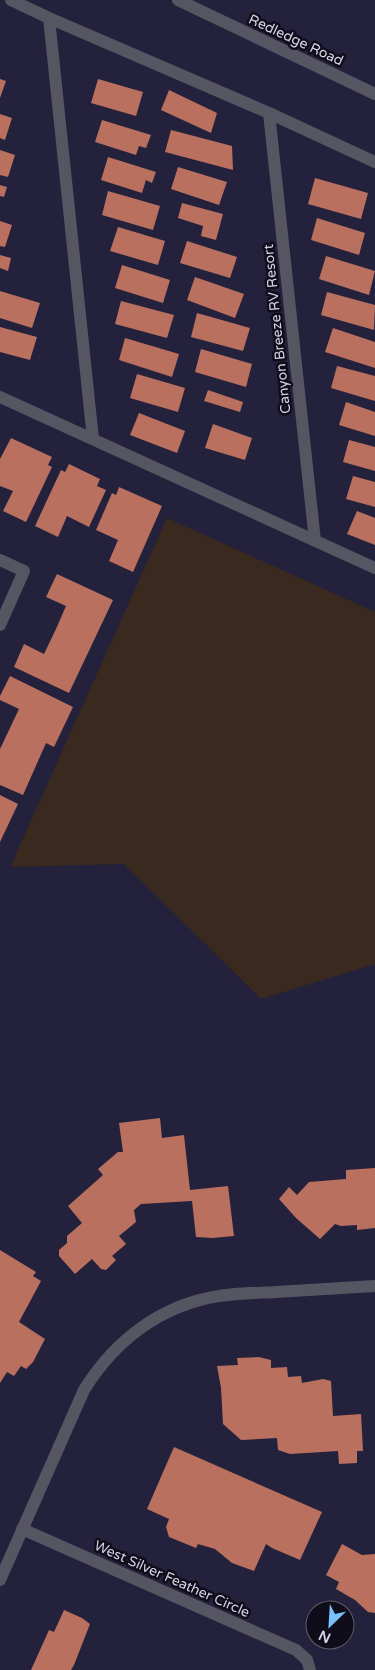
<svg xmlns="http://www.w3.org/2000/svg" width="375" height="1670" viewBox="0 0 375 1670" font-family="'Varela Round',sans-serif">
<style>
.commercial{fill:#39291e}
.building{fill:#b9705f}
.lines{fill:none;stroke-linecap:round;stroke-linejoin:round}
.minor{stroke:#565562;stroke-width:12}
.labels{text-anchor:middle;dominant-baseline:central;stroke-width:5;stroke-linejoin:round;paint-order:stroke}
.street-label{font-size:14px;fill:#d5d4e6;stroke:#0e0d19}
</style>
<rect width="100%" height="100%" fill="#24213c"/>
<path class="commercial" d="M167,518L375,612V964L261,999L124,864L10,867Z"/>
<path class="building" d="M0,79L6,81L0,98Z
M98,79L143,92L136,116L91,103Z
M169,90L217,113L211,133L161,110Z
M0,114L12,118L5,140L0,138Z
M102,120L151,135L146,148L139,146L136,155L95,142Z
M171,130L232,146L233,170L165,152Z
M0,150L15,155L8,177L0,175Z
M108,157L156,172L152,183L146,180L142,193L101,180Z
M178,167L227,182L219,205L171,189Z
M315,178L368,193L361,219L308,204Z
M0,185L7,187L4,197L0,196Z
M108,191L160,206L153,230L102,215Z
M182,203L223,214L216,240L201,236L203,226L178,218Z
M317,218L365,233L359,255L311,240Z
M0,221L12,225L5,247L0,246Z
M118,227L165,241L158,265L110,251Z
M187,241L237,257L230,278L180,263Z
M0,255L11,258L8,271L0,268Z
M326,256L375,271L369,295L319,279Z
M122,265L170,280L163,303L115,288Z
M195,277L244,294L235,318L187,300Z
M0,291L40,303L32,328L0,318Z
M327,292L375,305L374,330L321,315Z
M121,301L174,315L167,338L115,324Z
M197,313L250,328L243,351L191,337Z
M0,327L37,337L30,360L0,352Z
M333,328L375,342V368L325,352Z
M125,338L179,354L172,377L119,360Z
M201,349L252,364L246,387L195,372Z
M337,366L375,376V401L331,388Z
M137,374L185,388L178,412L130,398Z
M208,390L243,402L240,412L204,401Z
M346,402L375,412V436L339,425Z
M139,413L185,431L177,453L130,435Z
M213,424L252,438L245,460L205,448Z
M11,438L52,457L48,465L52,467L26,522L3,511L13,491L0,486V459Z
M349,440L375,447V471L343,462Z
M69,464L100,479L97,486L106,490L89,527L67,516L58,537L35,526L61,470L65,472Z
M353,476L375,482V507L346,499Z
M119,487L162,506L133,572L109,561L118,540L96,530L112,493L116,495Z
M357,511L375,518V545L347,534Z
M57,574L113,600L69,693L14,667L24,644L44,654L56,629L66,606L46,597Z
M10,676L73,707L54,747L46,743L23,795L0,785V749L19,709L0,700V696Z
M0,795L18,804L0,842Z
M160,1118L162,1138L184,1135L190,1190L228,1186L234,1236L212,1238L196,1237L192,1201L141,1204L134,1210L136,1222L119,1236L126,1244L112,1256L116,1260L106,1270L101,1269L92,1259L75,1274L59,1256V1250L67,1243V1236L82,1223L68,1206L103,1175L98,1169L118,1152H123L119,1123Z
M375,1168V1228L357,1230V1225L341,1226L335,1224L320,1239L296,1218L279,1199L289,1187L297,1195L309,1182L346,1179V1170Z
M0,1250L36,1272L33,1276L41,1281L19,1322L45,1339L33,1362L26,1369L21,1366L14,1376L7,1372L0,1383Z
M259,1357L271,1360V1368L287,1367L288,1377L301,1376L302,1383L323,1379L331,1381L333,1416L361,1414L363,1451H357V1463L339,1464L338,1451L290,1454L278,1450L277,1438L241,1440L223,1424L221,1388L217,1366L238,1365L237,1358Z
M174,1447L322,1512L300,1560L272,1548L266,1544L254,1571L232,1563L215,1549L198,1544L196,1548L169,1537L166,1527L169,1519L147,1509Z
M342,1544L362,1555L375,1554V1613L368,1612L355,1600L336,1589L339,1582L326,1575Z
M64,1610L82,1618L90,1624L74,1665L71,1670H31L49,1630L54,1632Z"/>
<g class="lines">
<path class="minor" d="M11,0L49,18L269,113L375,162
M178,0L375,94
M49,18L93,439
M269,113L315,541
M0,397L375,568
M0,560L24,571L0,625
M22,1529L296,1650L307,1660L310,1670
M0,1580L84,1390C115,1340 161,1305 219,1296C238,1293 257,1293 276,1292C309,1290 342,1288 375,1286"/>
</g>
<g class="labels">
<g class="street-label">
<text transform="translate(296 40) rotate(25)">Redledge Road</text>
<text transform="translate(277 329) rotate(-96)">Canyon Breeze RV Resort</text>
<text transform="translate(172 1579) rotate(24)">West Silver Feather Circle</text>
</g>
</g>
<g transform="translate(330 1625) rotate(205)"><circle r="24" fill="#0e0d19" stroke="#5e5d6b"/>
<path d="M0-4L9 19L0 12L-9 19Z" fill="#79bff8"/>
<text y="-8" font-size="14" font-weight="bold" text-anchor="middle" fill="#d5d4e6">N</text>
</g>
</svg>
